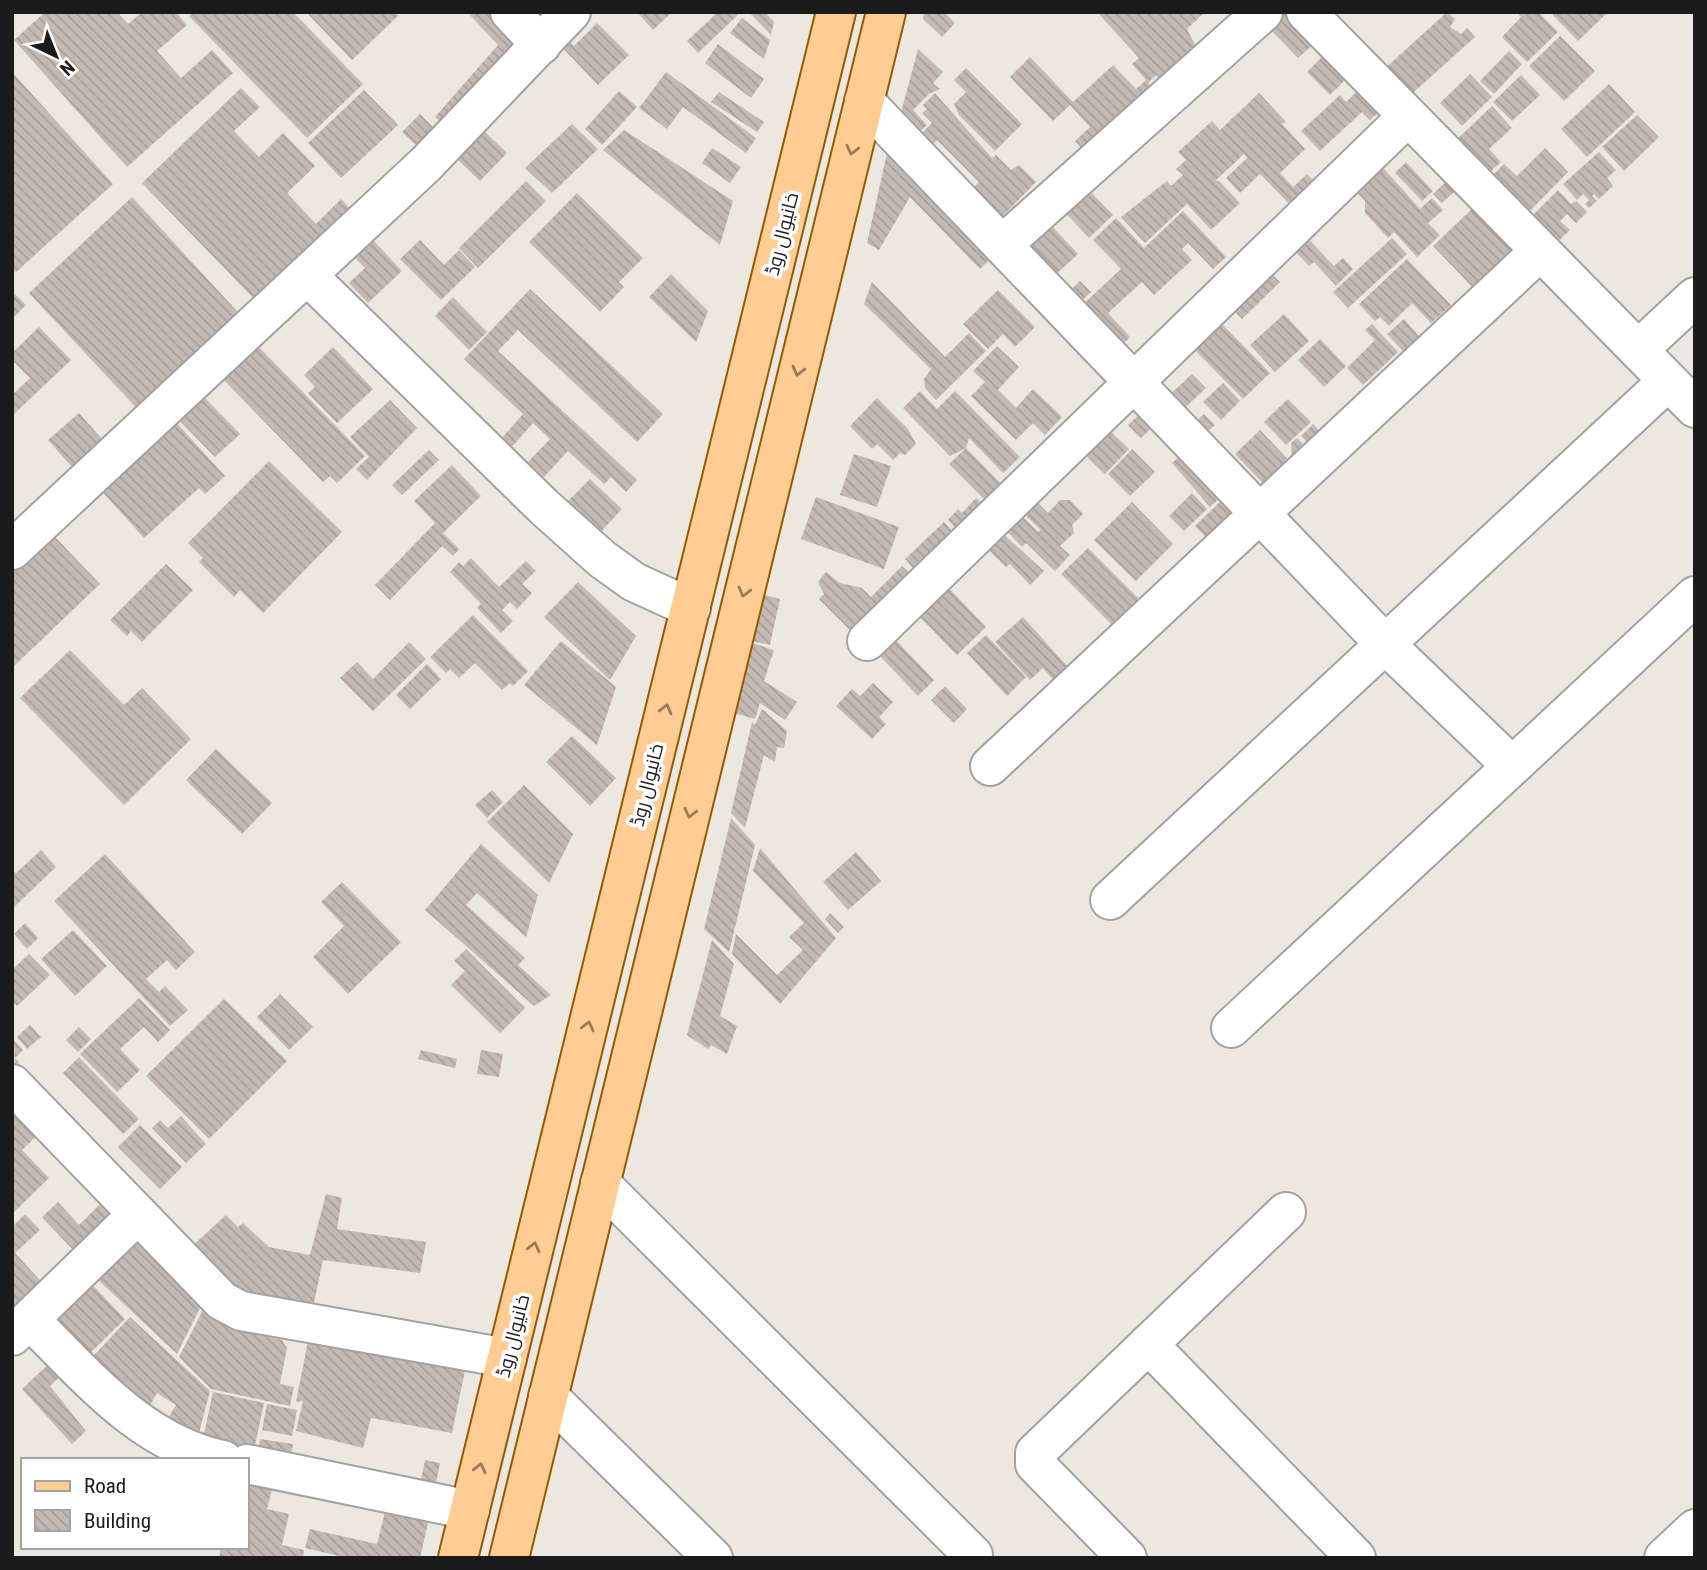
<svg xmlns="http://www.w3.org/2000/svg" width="1707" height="1570" viewBox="0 0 1707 1570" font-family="'Roboto Condensed',Cairo,sans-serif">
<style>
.building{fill:url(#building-back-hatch)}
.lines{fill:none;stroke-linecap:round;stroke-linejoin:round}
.minor-casing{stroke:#a2a2a2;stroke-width:42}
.major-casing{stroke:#925b00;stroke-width:42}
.minor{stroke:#fff;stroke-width:38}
.major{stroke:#ffcc93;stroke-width:38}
.oneway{stroke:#987c5d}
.labels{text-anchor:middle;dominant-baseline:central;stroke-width:7;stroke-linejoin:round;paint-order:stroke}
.street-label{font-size:19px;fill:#1b1b1b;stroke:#fff}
</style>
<defs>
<pattern id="building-back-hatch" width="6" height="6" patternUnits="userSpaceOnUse" patternTransform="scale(1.75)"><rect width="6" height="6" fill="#c5bab3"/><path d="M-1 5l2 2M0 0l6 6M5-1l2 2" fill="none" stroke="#a99f99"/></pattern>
</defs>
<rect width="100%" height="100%" fill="#ede8df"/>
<path class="building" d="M45,12H117L128,24L142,12H176L187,25L157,51L181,78L212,50L233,73L127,167L14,40Z
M193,12H293L363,84L307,138L189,16Z
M306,12H394L398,16L352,60Z
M467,12H494L525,45L450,130L435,117L498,45Z
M637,12H672L653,30Z
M718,12H741L698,53L687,41Z
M749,12H765L774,22L771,35Z
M924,12H944L955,23L942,37L923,19Z
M1097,12H1205L1187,29L1196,47L1171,91L1156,75L1148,83L1160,97L1092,160L1075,141L1090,127L1070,105L1053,121L1010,77L1030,57L1073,102L1113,65L1136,89L1146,80L1132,64L1139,58Z
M1286,12L1316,42L1298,58L1269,28Z
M1447,12L1455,19L1450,27L1461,34L1467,28L1475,37L1405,100L1380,73Z
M1517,12H1538L1558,32L1527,62L1502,37L1521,17Z
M1550,12H1608L1578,41Z
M742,18L770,40L764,59L730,33Z
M597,23L629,55L598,85L555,40L562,34L574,46Z
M1560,36L1595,71L1564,101L1529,66Z
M718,44L764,79L751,98L705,63Z
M918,49L943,72L933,83L940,89L929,94L913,110L927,125L910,141L897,128Z
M1330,49L1353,72L1330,95L1307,72Z
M1509,51L1522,64L1494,94L1480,81Z
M966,68L1022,124L995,151L959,115L954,104L966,92L954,80Z
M12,72L113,184L16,272L12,268Z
M666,72L756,138L746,153L683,107L667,129L639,108Z
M1470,74L1492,97L1462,126L1440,103Z
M1521,75L1540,95L1512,121L1493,102Z
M1609,84L1635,112L1587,157L1561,129Z
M1363,86L1383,108L1370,120L1362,112L1320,151L1301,131L1340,95L1346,102Z
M241,88L260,107L234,131L259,157L283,133L315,166L287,193L316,224L341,199L356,215L261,306L142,183Z
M364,90L398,125L341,178L308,143Z
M619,91L637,107L602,145L585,129Z
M719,92L764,122L757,132L711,102Z
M935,93L992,158L996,155L1011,170L1019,165L1036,182L994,225L965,196L979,182L937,140L924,155L912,143L932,123L922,113L927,109L923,105Z
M1259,93L1286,122L1282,124L1305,149L1280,173L1293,187L1307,174L1324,192L1300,215L1260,174L1240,193L1226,178L1247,158L1244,154L1215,181H1219L1240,203L1211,230L1187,204L1145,243L1121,217L1167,181L1171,186L1183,175L1176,169L1186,160L1178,152L1212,121L1220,130Z
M1492,106L1512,128L1489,149L1501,162L1483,178L1452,144Z
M420,114L446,140L429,157L402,132Z
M1637,115L1659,137L1624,171L1602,147Z
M572,124L598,149L552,193L525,168Z
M483,130L507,153L480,181L456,158Z
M624,130L733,201L720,245L603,150Z
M889,144L996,253L980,269L910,197L879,250L867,243Z
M712,148L741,167L730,183L702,163Z
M1545,148L1568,172L1522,219L1485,183L1504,164L1517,176Z
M1599,152L1616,170L1607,178L1613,186L1599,199L1594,194L1592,196L1597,201L1589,208L1585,204L1589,200L1583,194L1577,200L1563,184Z
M1377,161L1420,209L1432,198L1443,210L1428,223L1440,235L1417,257L1394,232L1388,238L1365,213V201L1351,186Z
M1406,162L1433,191L1422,201L1395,173Z
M1453,175L1462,185L1442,203L1433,194Z
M526,181L546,201L478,268L459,248Z
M1087,188L1113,215L1089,238L1063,210Z
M1558,190L1571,204L1576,201L1587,212L1576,223L1567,214L1560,221L1570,230L1553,246L1528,220Z
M577,193L643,258L619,282L624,287L600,312L529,242Z
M132,197L246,321L144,416L29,293Z
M1474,207L1525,259L1484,299L1433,246Z
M1183,211L1226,257L1213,269L1188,243L1182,249L1192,260L1154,295L1142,282L1108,313L1130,337L1117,350L1079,308L1121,269L1093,240L1116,218L1144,248Z
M1050,224L1078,254L1051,279L1031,258L1036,252L1029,244Z
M1304,234L1334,266L1343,258L1353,269L1336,286L1314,262L1309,266L1296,252Z
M370,237L402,271L368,303L349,283L365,268L351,254Z
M1392,238L1407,254L1348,308L1333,292Z
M420,240L444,265L459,250L475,267L441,300L400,259Z
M1407,259L1451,305L1431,323L1412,303L1389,326L1380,317L1375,321L1359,304Z
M1266,268L1280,282L1242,319L1228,304Z
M671,274L708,311L696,342L649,297Z
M1080,281L1091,292L1077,305L1066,295Z
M872,282L945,357L969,333L986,351L936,400L925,388L924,379L931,369L864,304Z
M530,289L663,414L637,442L518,330L498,351L637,480L626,492L611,477L604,484L568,451L544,477L528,462L550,439L533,423L510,449L500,440L523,414L464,359Z
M998,290L1035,327L1015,347L1003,334L988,349L963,324Z
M12,291L26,305L12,319Z
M453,297L487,332L469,350L435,316Z
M1284,314L1309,341L1275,372L1250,345Z
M1214,316L1270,373L1243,399L1187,342Z
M1404,319L1429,348L1413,362L1387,334Z
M1372,324L1398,352L1363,385L1347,368L1375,340L1365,330Z
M39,327L71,360L12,416V395L30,378L12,360V353Z
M1320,339L1346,366L1324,387L1298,360Z
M255,343L365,456L337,483L330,476L323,482L221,377Z
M997,346L1019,367L998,390L1016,408L1033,389L1062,417L1045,435L1033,423L1016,440L971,396L985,382L973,371Z
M333,347L373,389L337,423L308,393L315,387L304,375Z
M1192,374L1206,388L1177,415L1164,400Z
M1223,383L1240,401L1221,420L1203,402Z
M920,391L937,409L955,391L1020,457L1003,473L969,438L966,448L1011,494L966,539L948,520L958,509L962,513L976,498L986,507L989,504L949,464L966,448L950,456L903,408Z
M202,395L240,434L215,457L177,418Z
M877,398L908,429L916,444L905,455L900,453L893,460L877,444L872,449L850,426Z
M1288,399L1311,422L1286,445L1264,422Z
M390,400L417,428L367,480L356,469L369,457L350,437Z
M1145,409L1158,422L1141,438L1128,425Z
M79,413L109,447L78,474L48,440Z
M1204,414L1215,425L1201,437L1191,426Z
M173,419L225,476L205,494L199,488L144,538L98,487Z
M1103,424L1129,449L1105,474L1079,449Z
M1313,424L1328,440L1316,451L1301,436Z
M1260,430L1299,471L1274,495L1235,454Z
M1297,438L1315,456L1292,458L1291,443Z
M1132,449L1155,472L1130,496L1108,474Z
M429,450L439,460L402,495L392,485Z
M1184,452L1224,494L1210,507L1172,463Z
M854,454L891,466L877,507L840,495Z
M269,461L342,532L263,613L240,590L234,597L199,562L203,558L188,543Z
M452,465L481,496L443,533L459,549L453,556L442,546L390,600L375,585L435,523L414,501Z
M590,479L622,509L594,539L562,507Z
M1192,493L1207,509L1184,531L1169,516Z
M1227,495L1247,516L1208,539L1195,526Z
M816,497L899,527L884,569L801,539Z
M1060,500H1070L1083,514L1072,525L1074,533L1060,546L1070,555L1055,571L1026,543L1022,547L1005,529L1020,514L1038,532L1041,530L1026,516L1038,503L1048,513Z
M1132,502L1173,544L1136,581L1094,540Z
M944,522L961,541L921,577L905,559Z
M1000,531L1044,571L1030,585L1010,564L1006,567L985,546Z
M52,534L100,584L12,668V573Z
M1088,548L1151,611L1124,637L1061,574Z
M471,558L499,587L526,561L536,571L522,584L532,593L517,609L510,602L502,610L513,621L501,633L477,608L481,604L450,572L459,562L463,566Z
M166,564L193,590L142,642L131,631L127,636L110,620Z
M902,566L918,581L859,639L819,599L824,594L818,582L826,572L840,583L862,588L871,597Z
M578,582L636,636L610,680L544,617Z
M943,582L986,627L957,655L914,611Z
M760,594L780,599L770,645L748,640Z
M473,615L528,671L513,686L510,683L502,690L475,663L459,678L450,669L446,673L430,657Z
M1023,617L1067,666L1078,655L1089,667L1063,691L1043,668L1030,680L995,642Z
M890,634L934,680L918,696L879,655Z
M986,635L1026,677L1007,696L967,653Z
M561,641L616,687L597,745L524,685Z
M409,642L426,659L373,711L340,678L357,662L373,679Z
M749,642L774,650L764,681L797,702L785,720L760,703L755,719L727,711Z
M70,650L124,705L142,688L191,739L124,805L20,698Z
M427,664L441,679L410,709L396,695Z
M873,683L893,702L879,717L886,724L872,739L836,706L852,689L860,696Z
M945,686L967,709L954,723L931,700Z
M762,709L787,731L784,748L777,747L775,762L764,755L745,828L731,813L752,722L755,725Z
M572,736L616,778L590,806L546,762Z
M216,749L272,803L242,834L186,780Z
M524,785L573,834L549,883L487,822Z
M492,790L503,802L487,818L475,805Z
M731,818L755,845L729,952L704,929Z
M481,844L538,895L526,937L477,893L466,905L525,958L518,965L551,995L534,1006L425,910Z
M760,848L836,938L780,1004L732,954L736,934L777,975L803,950L789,937L804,923L753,871Z
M41,850L56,867L14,907L12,869L16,873Z
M856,852L881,881L848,910L823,882Z
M105,854L195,952L176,970L167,960L146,979L159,992L165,986L188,1010L170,1026L54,901Z
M342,882L401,942L348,994L313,957L344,926L321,902Z
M830,913L844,927L838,933L825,919Z
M25,923L38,938L27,949L14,934Z
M73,930L107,966L75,996L41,959Z
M712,940L734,964L720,1016L737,1026L727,1054L711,1045L708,1049L687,1035Z
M466,949L525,1008L500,1033L451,985L465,971L454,961Z
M29,954L50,975L17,1006L12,1001V970Z
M280,994L313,1027L289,1050L257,1017Z
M139,998L170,1030L158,1042L144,1027L120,1049L140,1070L117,1092L80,1054Z
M224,999L287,1061L209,1139L146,1076Z
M30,1025L41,1037L27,1049L17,1037Z
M79,1027L91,1039L78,1052L66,1040Z
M14,1040L23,1050L15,1058L19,1062L15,1066Z
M421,1050L457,1059L455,1068L418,1059Z
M481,1050L503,1054L499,1077L477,1074Z
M79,1057L139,1119L123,1134L63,1073Z
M12,1110L42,1131L22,1150L49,1178L12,1214Z
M181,1116L206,1144L186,1163L152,1128L160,1120L168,1128Z
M140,1125L182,1167L160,1189L118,1147Z
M326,1194L342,1198L337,1229L426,1242L420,1273L323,1260L311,1317L237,1298L187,1251L226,1215L238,1227L243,1223L269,1247L310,1255Z
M58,1202L79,1225L102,1202L117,1217L77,1254L42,1217Z
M25,1214L40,1230L15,1253L48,1289L12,1310V1227Z
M131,1231L204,1300L177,1354L91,1273Z
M84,1276L125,1319L82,1361L41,1318Z
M206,1304L256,1329L255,1334L282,1340L287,1348L280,1384L294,1387L290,1406L211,1389L179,1357Z
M130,1317L210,1391L196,1444L164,1425L176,1405L157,1393L145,1414L84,1366Z
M310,1331L467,1361L452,1433L371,1418L363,1448L296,1431L303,1401L296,1402Z
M53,1360L65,1372L50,1386L86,1431L72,1444L22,1389Z
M213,1392L264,1403L252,1459L201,1448Z
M267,1404L297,1410L292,1436L262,1430Z
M260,1439L293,1444L289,1465L257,1461Z
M425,1460L440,1463L435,1488L420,1485Z
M247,1475L274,1481L267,1509L289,1514L282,1545L304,1550L303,1558H219L221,1547H247Z
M388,1500L431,1510L420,1558H348L305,1548L310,1529L377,1544Z"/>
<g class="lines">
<defs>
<path id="minor" d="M510,12L541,45
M1306,12L1695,408
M864,101L1385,644L1512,766
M1002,245L1263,12
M308,276L543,506L602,559L634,582L691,608
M1638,350L1695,297
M12,550L426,164L571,12
M867,641L1408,116
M990,766L1540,251
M1110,900L1668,381
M1231,1028L1695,596
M12,1084L222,1301L241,1311L507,1358
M600,1183L973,1555
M30,1320C87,1376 141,1443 223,1460
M12,1336L138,1214
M1148,1344L1356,1558
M548,1396L713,1558
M247,1464L470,1510
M1127,1558L1035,1464V1453L1286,1212
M1664,1558L1695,1529"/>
<path id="major" d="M458,1558L836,12
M509,1558L886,12"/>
</defs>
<use href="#minor" class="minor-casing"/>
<use href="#major" class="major-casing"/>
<use href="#minor" class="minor"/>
<use href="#major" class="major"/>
</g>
<defs><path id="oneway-chevron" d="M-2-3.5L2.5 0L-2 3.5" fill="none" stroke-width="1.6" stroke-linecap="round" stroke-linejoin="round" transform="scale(1.75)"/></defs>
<g class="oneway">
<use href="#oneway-chevron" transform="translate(852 150) rotate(104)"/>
<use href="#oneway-chevron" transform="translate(798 371) rotate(104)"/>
<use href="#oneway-chevron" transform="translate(744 592) rotate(104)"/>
<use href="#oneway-chevron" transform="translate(666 709) rotate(-76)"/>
<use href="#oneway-chevron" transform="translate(690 813) rotate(104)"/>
<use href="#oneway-chevron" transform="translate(588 1026) rotate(-76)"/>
<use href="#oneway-chevron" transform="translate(534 1247) rotate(-76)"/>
<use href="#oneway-chevron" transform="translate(480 1468) rotate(-76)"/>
</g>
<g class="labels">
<g class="street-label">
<text transform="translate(782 234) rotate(-76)">خانیوال روڈ</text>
<text transform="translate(647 785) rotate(-76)">خانیوال روڈ</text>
<text transform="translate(513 1336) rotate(-76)">خانیوال روڈ</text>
</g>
</g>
<rect width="1707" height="1570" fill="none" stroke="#1b1b1b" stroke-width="28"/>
<rect x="21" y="1458" width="228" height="91" fill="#ffffff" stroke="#a4a4a4" stroke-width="2"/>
<rect x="35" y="1481" width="35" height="10" fill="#ffcc93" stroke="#a4a4a4" stroke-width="2"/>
<text x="84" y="1493" font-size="21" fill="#1b1b1b">Road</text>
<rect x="35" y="1510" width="35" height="21" fill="url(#building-back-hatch)" stroke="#a4a4a4" stroke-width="2"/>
<text x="84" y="1528" font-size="21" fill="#1b1b1b">Building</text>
<g transform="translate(56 56) rotate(137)" stroke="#ffffff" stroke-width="5" paint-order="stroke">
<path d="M0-5L12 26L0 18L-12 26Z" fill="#1b1b1b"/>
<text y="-10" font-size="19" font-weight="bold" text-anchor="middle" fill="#1b1b1b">N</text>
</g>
</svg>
